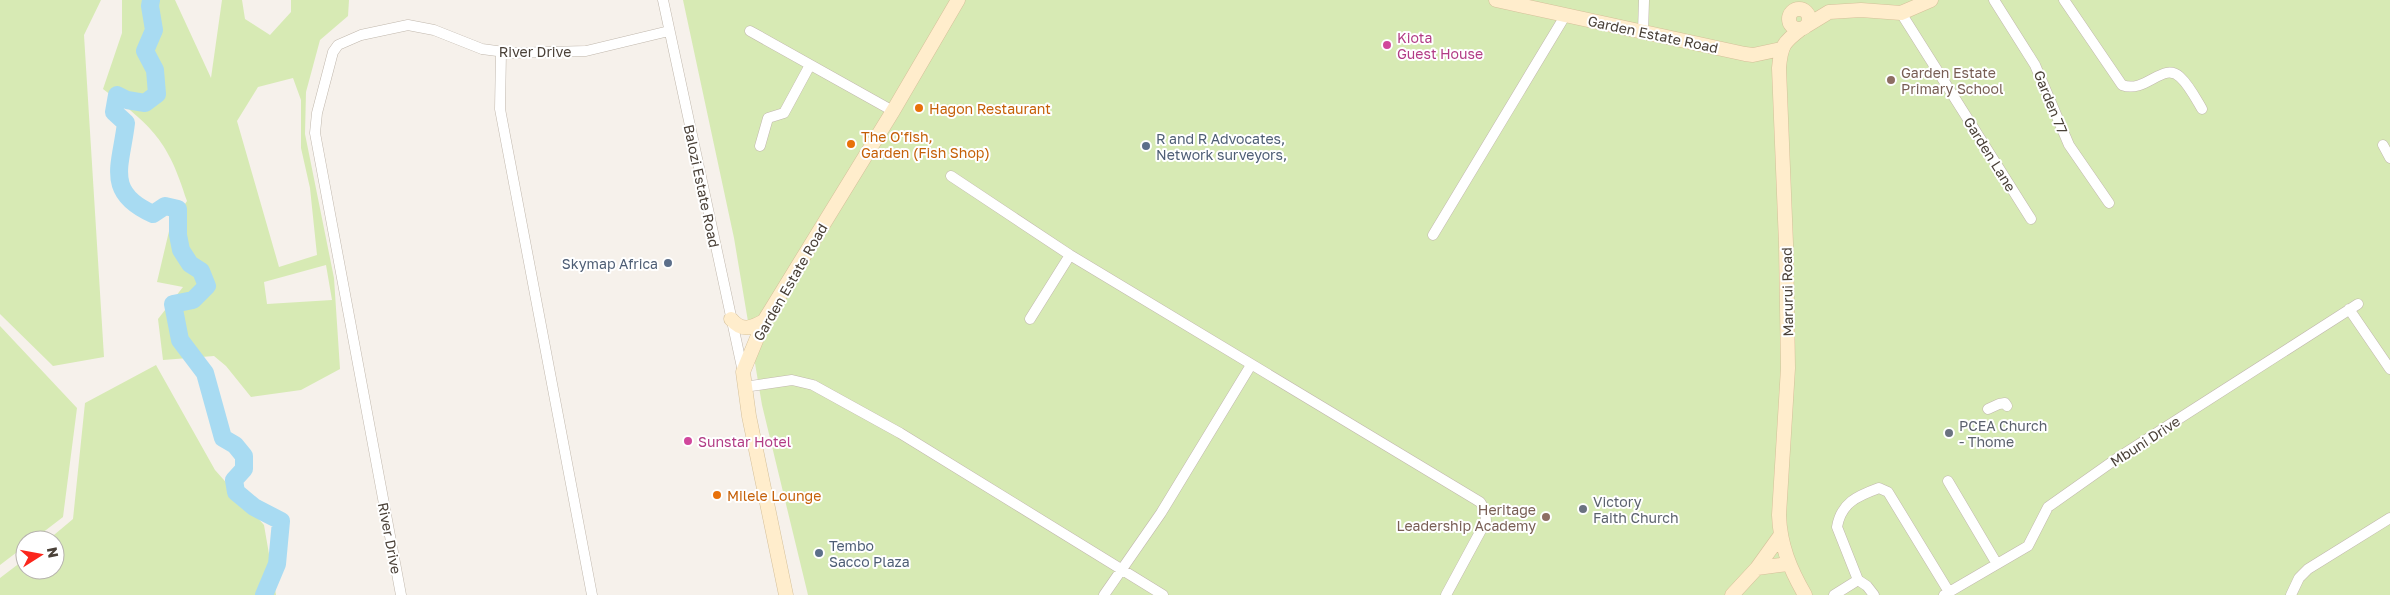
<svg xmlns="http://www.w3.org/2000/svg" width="2390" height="595" viewBox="0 0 2390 595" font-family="'Golos Text',sans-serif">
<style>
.green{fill:#d7eab4;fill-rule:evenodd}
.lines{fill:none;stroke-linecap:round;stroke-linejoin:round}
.river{stroke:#a8dbf2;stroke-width:18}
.street-casing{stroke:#c1b8ad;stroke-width:11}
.secondary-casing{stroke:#d5c09a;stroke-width:15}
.street{stroke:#fff;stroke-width:10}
.secondary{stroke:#ffedcc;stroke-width:14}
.hotel-dot{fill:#d1479c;stroke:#fff;stroke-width:2}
.education-dot{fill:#8d6e63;stroke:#fff;stroke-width:2}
.food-dot{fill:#e8710a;stroke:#fff;stroke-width:2}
.service-dot{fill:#5c6f8a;stroke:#fff;stroke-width:2}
.worship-dot{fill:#6b7280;stroke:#fff;stroke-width:2}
.labels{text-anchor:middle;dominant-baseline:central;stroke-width:4;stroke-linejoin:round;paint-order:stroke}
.street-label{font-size:14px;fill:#4a4138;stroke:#fff}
.hotel-label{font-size:14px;fill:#b23c85;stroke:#fff;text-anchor:start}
.education-label{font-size:14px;fill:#785e54;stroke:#fff;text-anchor:start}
.food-label{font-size:14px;fill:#c56008;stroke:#fff;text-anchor:start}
.service-label{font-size:14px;fill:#4e5e75;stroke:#fff;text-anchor:start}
.worship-label{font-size:14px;fill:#5b616d;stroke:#fff;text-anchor:start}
</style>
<rect width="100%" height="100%" fill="#f6f1eb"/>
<path class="green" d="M0,0H101L84,35L104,357L53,366L0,314Z
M122,0H175L211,78L222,0H242L245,19L270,35L291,12V0H349L348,16L320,40L306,92L305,134L334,278L340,369L301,390L251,397L226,366L214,356L163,360L158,319L183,287L157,282L170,227L187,201C168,140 153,127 103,89L122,33ZM293,78L301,100V148L310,188L317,255L279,267L237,121L258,87ZM326,265L332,300L267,304L264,282Z
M683,0H2390V595H808L762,405L734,238Z
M0,326L77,408L63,517L33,540H25V546L0,565Z
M156,365L215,470L264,525L276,595H0V578L25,559V570H55V540H48L73,519L85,403Z"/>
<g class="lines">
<path class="river" d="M151,0L150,6L154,30L145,51L155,70L157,94L145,103L127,100L117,95L114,112L126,123C121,166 104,192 153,214L165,206L178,209V235L181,250L190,264L201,271L207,286L193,300L173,304L180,340L205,373L223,438L235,445L244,456V469L234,480L236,492L254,507L281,521L277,564L264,595"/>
<defs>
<path id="street" d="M663,0L743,372
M1994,0L2035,65L2069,145L2109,203
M2064,0L2122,85C2146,94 2163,61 2180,77C2189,85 2196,99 2202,109
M1901,13L2031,219
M750,31L893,111
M1643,32L1644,0
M501,52L500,109L592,595
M2383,145L2390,158
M760,146L768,118L784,113L810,65
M951,176L1070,255L1480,502L1485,510L1486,521L1446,595
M1433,235L1565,16
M2349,309L2390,369
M1030,319L1070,255
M744,387L792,380L813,385L900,433L1163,595
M1988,409L1999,404L2005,403L2007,406
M1948,481L1997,564
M1858,580L1837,527C1841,503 1857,496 1879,488L1888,492L1949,592
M401,595L315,133L317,113L333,52L338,45L361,35L408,25L434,30L482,49L512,53L586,51L669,31
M1104,595L1161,513L1251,365
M1834,595L1858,580L1867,586L1874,595
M1944,595L2028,546L2048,507L2116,459L2358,304
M2291,595L2299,578L2308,569L2390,518"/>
<path id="secondary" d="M1496,0L1745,54L1753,55L1781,49
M1789 19a10 10 0 1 1 20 0a10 10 0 1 1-20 0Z
M1806,26L1829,12L1861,10L1901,13L1931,0
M1801,29C1784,42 1781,45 1779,68L1786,244L1788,368L1779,515C1780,545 1790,569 1805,595
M731,319C742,332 751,328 764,321
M1757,568L1788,564
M786,595L749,416L743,372L764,321L893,111L958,0
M1732,595L1757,568L1780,536"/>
</defs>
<use href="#street" class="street-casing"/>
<use href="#secondary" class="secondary-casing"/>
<use href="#street" class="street"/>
<use href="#secondary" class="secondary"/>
</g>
<g class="hotel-dot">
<circle cx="1387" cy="45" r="5"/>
<circle cx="688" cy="441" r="5"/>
</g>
<g class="education-dot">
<circle cx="1891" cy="80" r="5"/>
<circle cx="1546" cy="517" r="5"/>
</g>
<g class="food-dot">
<circle cx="919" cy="108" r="5"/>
<circle cx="851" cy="144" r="5"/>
<circle cx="717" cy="495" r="5"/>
</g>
<g class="service-dot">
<circle cx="1146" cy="146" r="5"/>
<circle cx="668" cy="263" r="5"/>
<circle cx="819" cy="553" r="5"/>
</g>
<g class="worship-dot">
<circle cx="1949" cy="433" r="5"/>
<circle cx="1583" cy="509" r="5"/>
</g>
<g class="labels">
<g class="street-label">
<text transform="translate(1653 34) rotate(12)">Garden Estate Road</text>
<text x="535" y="51">River Drive</text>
<text transform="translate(2051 102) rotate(68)">Garden 77</text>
<text transform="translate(1990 154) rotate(58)">Garden Lane</text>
<text transform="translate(702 186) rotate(78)">Balozi Estate Road</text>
<text transform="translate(790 282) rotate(-60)">Garden Estate Road</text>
<text transform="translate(1787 292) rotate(-91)">Marurui Road</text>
<text transform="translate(2145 441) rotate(-33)">Mbuni Drive</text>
<text transform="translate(390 538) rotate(79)">River Drive</text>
</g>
<g class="hotel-label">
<text x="1397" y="37">Kiota<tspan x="1397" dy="16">Guest House</tspan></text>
<text x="698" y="441">Sunstar Hotel</text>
</g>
<g class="education-label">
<text x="1901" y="72">Garden Estate<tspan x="1901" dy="16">Primary School</tspan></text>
<text x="1536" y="509" text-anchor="end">Heritage<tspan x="1536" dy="16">Leadership Academy</tspan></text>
</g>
<g class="food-label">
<text x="929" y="108">Hagon Restaurant</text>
<text x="861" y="136">The O'fish,<tspan x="861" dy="16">Garden (Fish Shop)</tspan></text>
<text x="727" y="495">Milele Lounge</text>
</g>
<g class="service-label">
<text x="1156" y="138">R and R Advocates,<tspan x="1156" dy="16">Network surveyors,</tspan></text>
<text x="658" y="263" text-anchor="end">Skymap Africa</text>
<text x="829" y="545">Tembo<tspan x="829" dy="16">Sacco Plaza</tspan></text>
</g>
<g class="worship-label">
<text x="1959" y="425">PCEA Church<tspan x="1959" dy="16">- Thome</tspan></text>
<text x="1593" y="501">Victory<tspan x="1593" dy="16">Faith Church</tspan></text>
</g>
</g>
<g transform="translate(40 555) rotate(79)"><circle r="24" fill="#ffffff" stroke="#b7b3af"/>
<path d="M0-4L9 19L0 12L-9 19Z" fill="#fb261c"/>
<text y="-8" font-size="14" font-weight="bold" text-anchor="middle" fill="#4a4138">N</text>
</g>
</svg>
